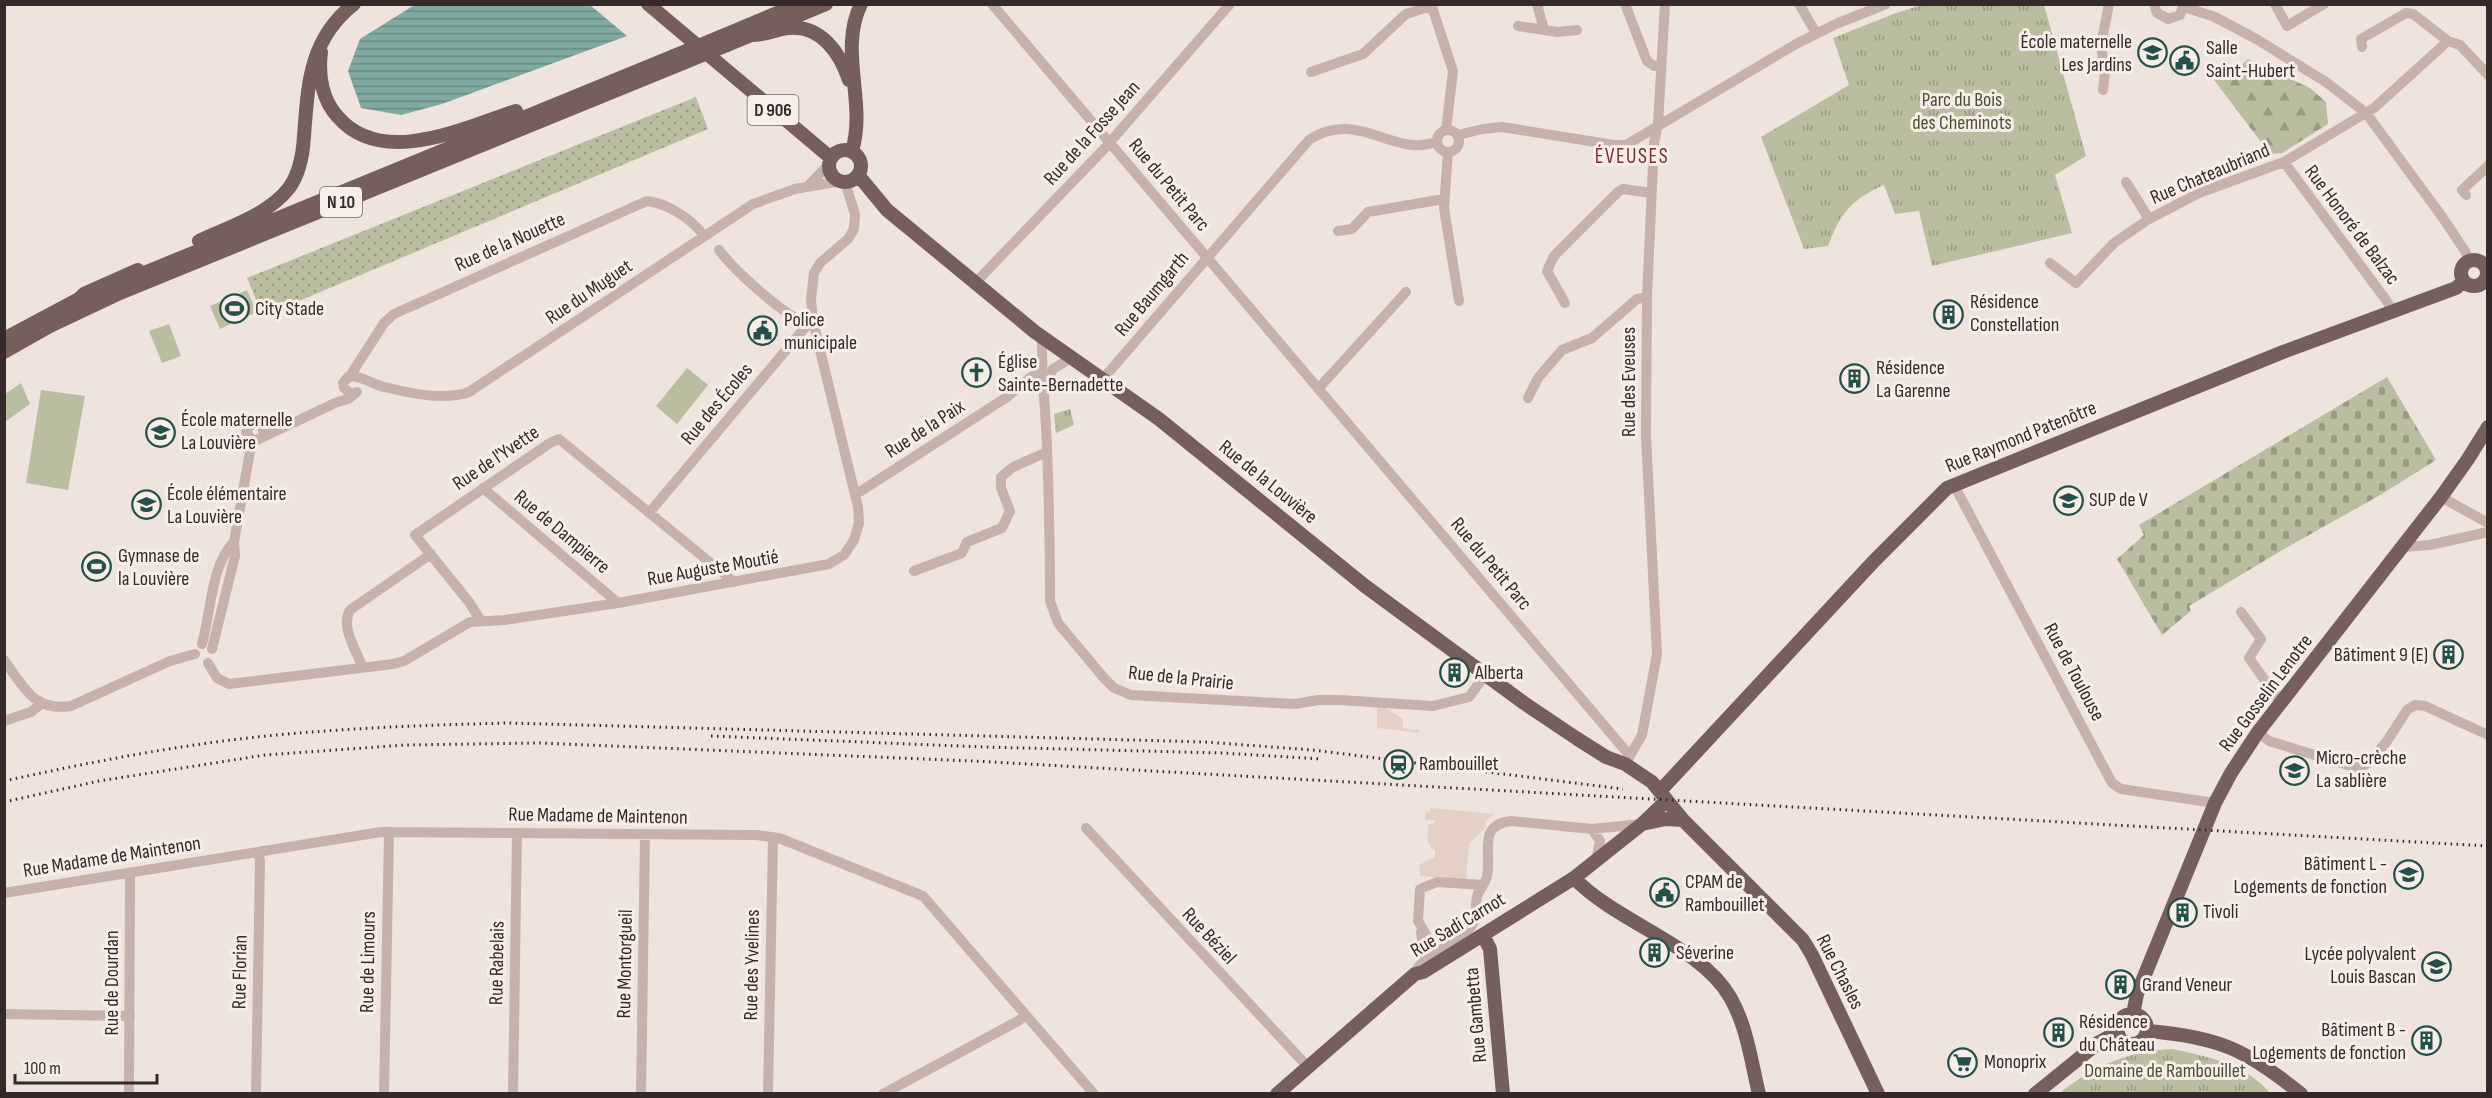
<svg xmlns="http://www.w3.org/2000/svg" width="2492" height="1098" viewBox="0 0 2492 1098" font-family="'Sofia Sans Condensed',sans-serif">
<style>
.grass{fill:url(#grass-dots)}
.forest{fill:url(#forest-firs)}
.cemetery{fill:url(#cemetery-stones)}
.park{fill:url(#park-tufts)}
.garden{fill:#babd9f}
.plaza{fill:#e5d0c6}
.water{fill:url(#water-rules)}
.lines{fill:none;stroke-linecap:round;stroke-linejoin:round}
.minor{stroke:#c6b1ab;stroke-width:10}
.major{stroke:#755e5c;stroke-width:14}
.rail{stroke:#352a29;stroke-width:3;stroke-dasharray:1.5 4.5;stroke-linecap:butt}
.major-bridge{stroke:#755e5c;stroke-width:14}
.labels{text-anchor:middle;dominant-baseline:central;stroke-width:6;stroke-linejoin:round;paint-order:stroke}
.shield{fill:#f7ede9;stroke:#6f6463;stroke-width:1.5}
.shield-label{font-size:18px;font-weight:bold;fill:#352a29}
.poi-label{font-size:20px;fill:#352a29;stroke:#f7ede9;text-anchor:start}
.park-label{font-size:20px;fill:#4c5030;stroke:#f7ede9}
.street-label{font-size:20px;fill:#352a29;stroke:#f7ede9}
.neighbourhood-label{font-size:21px;letter-spacing:1.5px;fill:#7a2b2c;stroke:#f7ede9}
</style>
<defs>
<pattern id="grass-dots" width="8" height="8" patternUnits="userSpaceOnUse" patternTransform="scale(1.5)"><rect width="8" height="8" fill="#babd9f"/><path d="M2 2h.1M6 6h.1" fill="none" stroke="#989a82" stroke-width="1.8" stroke-linecap="round"/></pattern>
<pattern id="forest-firs" width="22" height="20" patternUnits="userSpaceOnUse" patternTransform="scale(1.5)"><rect width="22" height="20" fill="#babd9f"/><path d="M5 1l3.5 6h-7zM16 11l3.5 6h-7z" fill="#989a82"/></pattern>
<pattern id="cemetery-stones" width="16" height="16" patternUnits="userSpaceOnUse" patternTransform="scale(1.5)"><rect width="16" height="16" fill="#babd9f"/><path d="M2 7V4a2 2 0 0 1 4 0v3zM10 15v-3a2 2 0 0 1 4 0v3z" fill="#989a82"/></pattern>
<pattern id="park-tufts" width="24" height="20" patternUnits="userSpaceOnUse" patternTransform="scale(1.5)"><rect width="24" height="20" fill="#babd9f"/><path d="M3 7l-1-3M5 7V3M7 7l1-3M15 17l-1-3M17 17v-4M19 17l1-3" fill="none" stroke="#989a82"/></pattern>
<pattern id="water-rules" width="6" height="5" patternUnits="userSpaceOnUse" patternTransform="scale(1.5)"><rect width="6" height="5" fill="#80a9a1"/><path d="M0 2.5h6" fill="none" stroke="#6a8a83"/></pattern>
</defs>
<rect width="100%" height="100%" fill="#efe3dd"/>
<path class="grass" d="M696,97L708,129L263,316L247,278Z"/>
<path class="forest" d="M2248,59L2310,88L2326,102L2328,124L2282,153L2270,154L2211,76L2239,67Z"/>
<path class="cemetery" d="M2387,377L2436,460L2382,494L2284,549L2189,606L2191,611L2162,635L2117,559L2144,535L2139,525Z"/>
<path class="park" d="M1925,4L2044,5L2086,156L2055,175L2072,233L1932,266L1919,211L1895,214L1884,185C1851,200 1841,212 1828,246L1804,249L1761,137L1849,85L1833,38L1896,13Z
M1070,409L1074,425L1056,433L1054,414Z
M2172,1049C2207,1056 2247,1065 2270,1093H2060C2093,1066 2129,1051 2172,1049Z"/>
<path class="garden" d="M247,290L257,312L220,329L210,306Z
M169,324L181,356L162,363L149,331Z
M687,368L708,385L677,424L656,406Z
M21,383L30,404L5,422V394Z
M41,390L85,396L68,490L26,483Z"/>
<path class="plaza" d="M1377,706L1384,707L1403,719V728L1419,730V733L1377,728Z
M1430,808L1495,814L1485,821L1486,827L1469,844L1466,880L1420,876L1419,865L1435,857V849H1432L1427,840L1428,825L1434,823V820H1425L1426,812L1430,811Z"/>
<path class="water" d="M416,4L590,5L627,36L442,104L401,115L361,108L348,71L360,39Z"/>
<g class="lines">
<path class="minor" d="M992,4L1630,756
M1431,4L1453,71L1446,130
M1625,4L1647,61L1654,66L1661,65
M1799,4L1816,33
M2154,4L2157,13L2168,19L2180,15L2184,4
M2275,4L2287,26L2324,4
M2184,7L2215,17L2258,40L2326,82L2366,113L2443,218L2465,251L2469,262
M1518,26L1544,30L1537,4
M1544,30L1557,32L1577,30
M2362,47L2361,39L2406,13L2413,14L2448,41
M1311,72L1363,54L1406,14L1431,6
M2103,90L2105,72L2101,45L2109,4
M1437 141a11 11 0 1 1 22 0a11 11 0 1 1-22 0Z
M1458,135L1483,129L1502,127L1614,145H1626L1796,44L1836,24L1886,4
M1448,152L1444,208L1459,301
M2284,162L2386,300L2392,310
M2126,182L2149,219
M808,186L830,163
M2466,195L2462,190L2488,166
M1338,231L1352,229L1368,212L1444,199
M719,250C735,271 783,315 808,324
M2050,263L2076,283L2114,243L2149,219L2199,193L2284,162L2374,108L2448,41L2460,45L2488,75
M976,282L1104,149L1230,4
M1565,303L1547,271L1554,256L1619,191L1623,189L1651,193
M1042,337C1041,374 1046,411 1047,448C1049,499 1050,550 1050,601L1058,623L1104,678L1114,688L1131,695L1295,704L1318,700H1339L1433,706L1469,697L1485,675
M350,376L384,323L394,314L647,201C667,203 692,219 704,236
M1102,380L1309,140C1357,107 1397,160 1437,141
M1044,387L1053,369L1071,358
M1318,389L1406,292
M356,393H350L344,388L343,383L348,377C359,374 372,384 384,387C409,393 444,401 469,392L753,204L795,189L841,181
M1528,398L1538,378L1562,350L1592,338L1637,299L1647,297
M252,440H257L335,403L348,399L357,392
M252,440L246,432L252,423C261,422 266,430 262,438
M1954,485L2112,783L2121,789L2215,803
M483,488L618,603
M855,492L861,491L1007,397L1031,377L1041,372
M2441,497L2488,523
M649,513L808,324L813,321
M2403,547L2430,545L2488,532
M914,571L962,553L967,542L1002,528L1010,511L1001,488V477L1013,467L1047,452
M2241,612L2261,639L2249,658L2281,703
M481,621L469,602L415,535L550,443L559,439L734,582
M202,644C211,613 211,564 234,542
M212,649L235,556L234,542L252,440
M4,660C24,687 34,712 71,706L170,661L195,654
M208,663L217,678L229,684L393,664L404,661L470,622L505,620L618,603L829,564L844,555L854,540L859,523L858,507L813,321L811,299L814,273L820,263L848,239L854,229L855,214L845,182
M362,667C357,650 340,628 350,610L431,554
M4,721L31,712L41,704
M2258,732L2269,741L2354,767L2363,766L2370,762L2387,741L2407,710L2415,705L2425,706L2488,735
M1628,759L1642,735L1657,654L1646,436L1647,297L1654,143L1658,124L1665,4
M1086,828L1308,1067
M1592,829L1600,841L1596,861
M4,893L381,832L756,835L779,838L923,896L1094,1094
M1421,932L1425,961
M1440,958L1418,921L1420,889L1437,882L1483,885
M1415,974C1422,950 1466,945 1475,919C1477,912 1475,904 1477,897C1479,889 1486,883 1487,876C1492,852 1477,825 1511,821L1592,829L1642,824
M4,1014L130,1016
M129,1094L130,873
M256,1094L260,861L258,852
M384,1094L389,832
M513,1094L517,833
M641,1094L645,835
M768,1094L773,837
M883,1094L1018,1021L1026,1015"/>
<path class="major" d="M648,4L831,158
M752,35C766,35 776,29 789,28C821,25 840,53 849,80
M720,37L799,4
M727,45L826,4
M321,52C318,75 322,100 338,117C382,168 464,128 516,111
M829 166a16 16 0 1 1 32 0a16 16 0 1 1-32 0Z
M852,151C867,103 838,51 861,4
M858,175L887,210L1035,332L1159,419L1365,586L1524,703L1576,738L1606,757L1625,764L1652,782L1683,820L1803,940L1812,955L1878,1094
M199,241C229,227 268,215 289,188C300,173 303,154 304,136C308,85 309,39 354,4
M2461 273a13 13 0 1 1 26 0a13 13 0 1 1-26 0Z
M132,278L674,56
M79,299L101,292
M4,339L79,299L84,294L138,270
M4,352L50,326L120,293L683,63
M1660,791L1874,561L1947,488L2283,352L2456,288L2464,281
M1642,824L1666,819L1683,820
M1574,878C1616,922 1701,946 1730,997C1747,1026 1751,1061 1759,1094
M1483,935L1490,949L1503,1094
M2117 1029a15 15 0 1 1 30 0a15 15 0 1 1-30 0Z
M2133,1014L2137,994L2215,803L2231,773L2258,732L2441,497L2468,459L2488,427
M2148,1031C2218,1037 2246,1049 2301,1094
M1277,1094L1415,974L1423,972L1574,878L1642,824L1667,800
M2035,1094L2098,1043L2118,1032"/>
<path class="rail" d="M711,736L985,747L1222,753L1322,759
M4,781C91,762 178,745 266,736C347,728 427,725 508,723L1205,742L1313,750L1623,789
M4,802L99,781L265,755L405,745L538,743L974,761L2488,846"/>
<path class="major-bridge" d="M674,56L720,37
M683,63L727,45"/>
</g>
<defs>
<symbol id="school-ring" viewBox="-11 -11 22 22"><circle r="9.5" fill="#f7ede9" stroke="#235149" stroke-width="1.5"/><path d="M0-5L7-2L0 1L-7-2ZM-4 1L0 2.5L4 1V4Q0 6-4 4Z" fill="#235149"/></symbol>
<symbol id="civic-ring" viewBox="-11 -11 22 22"><circle r="9.5" fill="#f7ede9" stroke="#235149" stroke-width="1.5"/><path d="M-.6-6.5H3V-4.5H.6V-3L4-1V1h2V6H-6V1h2V-1L-.6-3ZM-1.2 2.5V6h2.4V2.5Z" fill="#235149"/></symbol>
<symbol id="stadium-ring" viewBox="-11 -11 22 22"><circle r="9.5" fill="#f7ede9" stroke="#235149" stroke-width="1.5"/><path d="M0-5a6.5 5 0 1 0 0 10a6.5 5 0 1 0 0-10ZM-3.5-1.8h7v3.6h-7Z" fill="#235149"/></symbol>
<symbol id="building-ring" viewBox="-11 -11 22 22"><circle r="9.5" fill="#f7ede9" stroke="#235149" stroke-width="1.5"/><path d="M-4-6H4V6H1V3H-1V6H-4ZM-2.5-4.3h1.7v1.8h-1.7ZM.8-4.3h1.7v1.8H.8ZM-2.5-1h1.7V.8h-1.7ZM.8-1h1.7V.8H.8Z" fill="#235149"/></symbol>
<symbol id="church-ring" viewBox="-11 -11 22 22"><circle r="9.5" fill="#f7ede9" stroke="#235149" stroke-width="1.5"/><path d="M-1.2-6h2.4v3.5h3.3v2.4h-3.3V6h-2.4V-.1h-3.3v-2.4h3.3Z" fill="#235149"/></symbol>
<symbol id="university-ring" viewBox="-11 -11 22 22"><circle r="9.5" fill="#f7ede9" stroke="#235149" stroke-width="1.5"/><path d="M0-5L7-2L0 1L-7-2ZM-4 1L0 2.5L4 1V4Q0 6-4 4Z" fill="#235149"/></symbol>
<symbol id="station-ring" viewBox="-11 -11 22 22"><circle r="9.5" fill="#f7ede9" stroke="#235149" stroke-width="1.5"/><path d="M-3-6H3Q5-6 5-4V2Q5 4 3 4L4.5 6H3L1.5 4h-3L-3 6H-4.5L-3 4Q-5 4-5 2V-4Q-5-6-3-6ZM-3.5-4v3h7v-3ZM-3.5 1v1.5H-2V1ZM2 1v1.5H3.5V1Z" fill="#235149"/></symbol>
<symbol id="supermarket-ring" viewBox="-11 -11 22 22"><circle r="9.5" fill="#f7ede9" stroke="#235149" stroke-width="1.5"/><path d="M-6-5.5h2.5l.6 2H6L4.5 2H-2.5L-4.4-4H-6ZM-1.5 3.2a1.3 1.3 0 1 0 .1 0ZM3 3.2a1.3 1.3 0 1 0 .1 0Z" fill="#235149"/></symbol>
</defs>
<g fill-rule="evenodd">
<use href="#school-ring" x="2136" y="36" width="33" height="33"/>
<use href="#civic-ring" x="2168" y="44" width="33" height="33"/>
<use href="#stadium-ring" x="218" y="292" width="33" height="33"/>
<use href="#building-ring" x="1932" y="298" width="33" height="33"/>
<use href="#civic-ring" x="746" y="314" width="33" height="33"/>
<use href="#church-ring" x="960" y="356" width="33" height="33"/>
<use href="#building-ring" x="1838" y="362" width="33" height="33"/>
<use href="#school-ring" x="144" y="416" width="33" height="33"/>
<use href="#university-ring" x="2052" y="484" width="33" height="33"/>
<use href="#school-ring" x="130" y="488" width="33" height="33"/>
<use href="#stadium-ring" x="80" y="550" width="33" height="33"/>
<use href="#building-ring" x="2432" y="638" width="33" height="33"/>
<use href="#building-ring" x="1438" y="656" width="33" height="33"/>
<use href="#station-ring" x="1382" y="748" width="33" height="33"/>
<use href="#school-ring" x="2278" y="754" width="33" height="33"/>
<use href="#school-ring" x="2392" y="858" width="33" height="33"/>
<use href="#civic-ring" x="1648" y="876" width="33" height="33"/>
<use href="#building-ring" x="2166" y="896" width="33" height="33"/>
<use href="#building-ring" x="1638" y="936" width="33" height="33"/>
<use href="#school-ring" x="2420" y="950" width="33" height="33"/>
<use href="#building-ring" x="2104" y="968" width="33" height="33"/>
<use href="#building-ring" x="2042" y="1016" width="33" height="33"/>
<use href="#building-ring" x="2410" y="1024" width="33" height="33"/>
<use href="#supermarket-ring" x="1946" y="1046" width="33" height="33"/>
</g>
<g class="labels">
<g class="shield">
<rect x="747.5" y="95" width="51" height="30" rx="4.5"/>
<rect x="320" y="187" width="42" height="30" rx="4.5"/>
</g>
<g class="shield-label">
<text x="773" y="110">D 906</text>
<text x="341" y="202">N 10</text>
</g>
<g class="poi-label">
<text x="2132" y="42" text-anchor="end">École maternelle<tspan x="2132" dy="23">Les Jardins</tspan></text>
<text x="2206" y="48">Salle<tspan x="2206" dy="23">Saint-Hubert</tspan></text>
<text x="1970" y="302">Résidence<tspan x="1970" dy="23">Constellation</tspan></text>
<text x="255" y="309">City Stade</text>
<text x="784" y="320">Police<tspan x="784" dy="23">municipale</tspan></text>
<text x="998" y="362">Église<tspan x="998" dy="23">Sainte-Bernadette</tspan></text>
<text x="1876" y="368">Résidence<tspan x="1876" dy="23">La Garenne</tspan></text>
<text x="181" y="420">École maternelle<tspan x="181" dy="23">La Louvière</tspan></text>
<text x="167" y="494">École élémentaire<tspan x="167" dy="23">La Louvière</tspan></text>
<text x="2089" y="500">SUP de V</text>
<text x="118" y="556">Gymnase de<tspan x="118" dy="23">la Louvière</tspan></text>
<text x="2428" y="655" text-anchor="end">Bâtiment 9 (E)</text>
<text x="1475" y="673">Alberta</text>
<text x="2316" y="758">Micro-crèche<tspan x="2316" dy="23">La sablière</tspan></text>
<text x="1419" y="764">Rambouillet</text>
<text x="2387" y="864" text-anchor="end">Bâtiment L -<tspan x="2387" dy="23">Logements de fonction</tspan></text>
<text x="1685" y="882">CPAM de<tspan x="1685" dy="23">Rambouillet</tspan></text>
<text x="2203" y="912">Tivoli</text>
<text x="1676" y="953">Séverine</text>
<text x="2416" y="954" text-anchor="end">Lycée polyvalent<tspan x="2416" dy="23">Louis Bascan</tspan></text>
<text x="2142" y="985">Grand Veneur</text>
<text x="2079" y="1022">Résidence<tspan x="2079" dy="23">du Château</tspan></text>
<text x="2406" y="1030" text-anchor="end">Bâtiment B -<tspan x="2406" dy="23">Logements de fonction</tspan></text>
<text x="1984" y="1062">Monoprix</text>
</g>
<g class="park-label">
<text x="1962" y="100">Parc du Bois<tspan x="1962" dy="23">des Cheminots</tspan></text>
<text x="2165" y="1071">Domaine de Rambouillet</text>
</g>
<g class="street-label">
<text transform="translate(1092 133) rotate(-48)">Rue de la Fosse Jean</text>
<text transform="translate(2210 174) rotate(-23)">Rue Chateaubriand</text>
<text transform="translate(1169 185) rotate(50)">Rue du Petit Parc</text>
<text transform="translate(2352 225) rotate(53)">Rue Honoré de Balzac</text>
<text transform="translate(510 242) rotate(-24)">Rue de la Nouette</text>
<text transform="translate(589 292) rotate(-34)">Rue du Muguet</text>
<text transform="translate(1152 294) rotate(-50)">Rue Baumgarth</text>
<text transform="translate(1629 382) rotate(-90)">Rue des Eveuses</text>
<text transform="translate(717 404) rotate(-50)">Rue des Écoles</text>
<text transform="translate(925 429) rotate(-33)">Rue de la Paix</text>
<text transform="translate(2021 437) rotate(-22)">Rue Raymond Patenôtre</text>
<text transform="translate(496 458) rotate(-34)">Rue de l'Yvette</text>
<text transform="translate(1268 482) rotate(39)">Rue de la Louvière</text>
<text transform="translate(562 532) rotate(40)">Rue de Dampierre</text>
<text transform="translate(1491 564) rotate(50)">Rue du Petit Parc</text>
<text transform="translate(713 568) rotate(-10)">Rue Auguste Moutié</text>
<text transform="translate(2074 672) rotate(62)">Rue de Toulouse</text>
<text transform="translate(1181 678) rotate(6)">Rue de la Prairie</text>
<text transform="translate(2266 693) rotate(-53)">Rue Gosselin Lenotre</text>
<text transform="translate(598 816) rotate(1)">Rue Madame de Maintenon</text>
<text transform="translate(112 857) rotate(-9)">Rue Madame de Maintenon</text>
<text transform="translate(1458 925) rotate(-31)">Rue Sadi Carnot</text>
<text transform="translate(1209 936) rotate(47)">Rue Béziel</text>
<text transform="translate(368 962) rotate(-89)">Rue de Limours</text>
<text transform="translate(497 963) rotate(-89)">Rue Rabelais</text>
<text transform="translate(625 964) rotate(-89)">Rue Montorgueil</text>
<text transform="translate(752 965) rotate(-89)">Rue des Yvelines</text>
<text transform="translate(240 972) rotate(-89)">Rue Florian</text>
<text transform="translate(1840 972) rotate(63)">Rue Chasles</text>
<text transform="translate(112 983) rotate(-90)">Rue de Dourdan</text>
<text transform="translate(1476 1015) rotate(-95)">Rue Gambetta</text>
</g>
<g class="neighbourhood-label">
<text x="1632" y="156">ÉVEUSES</text>
</g>
</g>
<rect width="2492" height="1098" fill="none" stroke="#352a29" stroke-width="12"/>
<path d="M15 1074v9h142v-9" fill="none" stroke="#352a29" stroke-width="3"/>
<text x="24" y="1074" font-size="18" fill="#352a29" stroke="#f7ede9" stroke-width="4.5" paint-order="stroke">100 m</text>
</svg>
